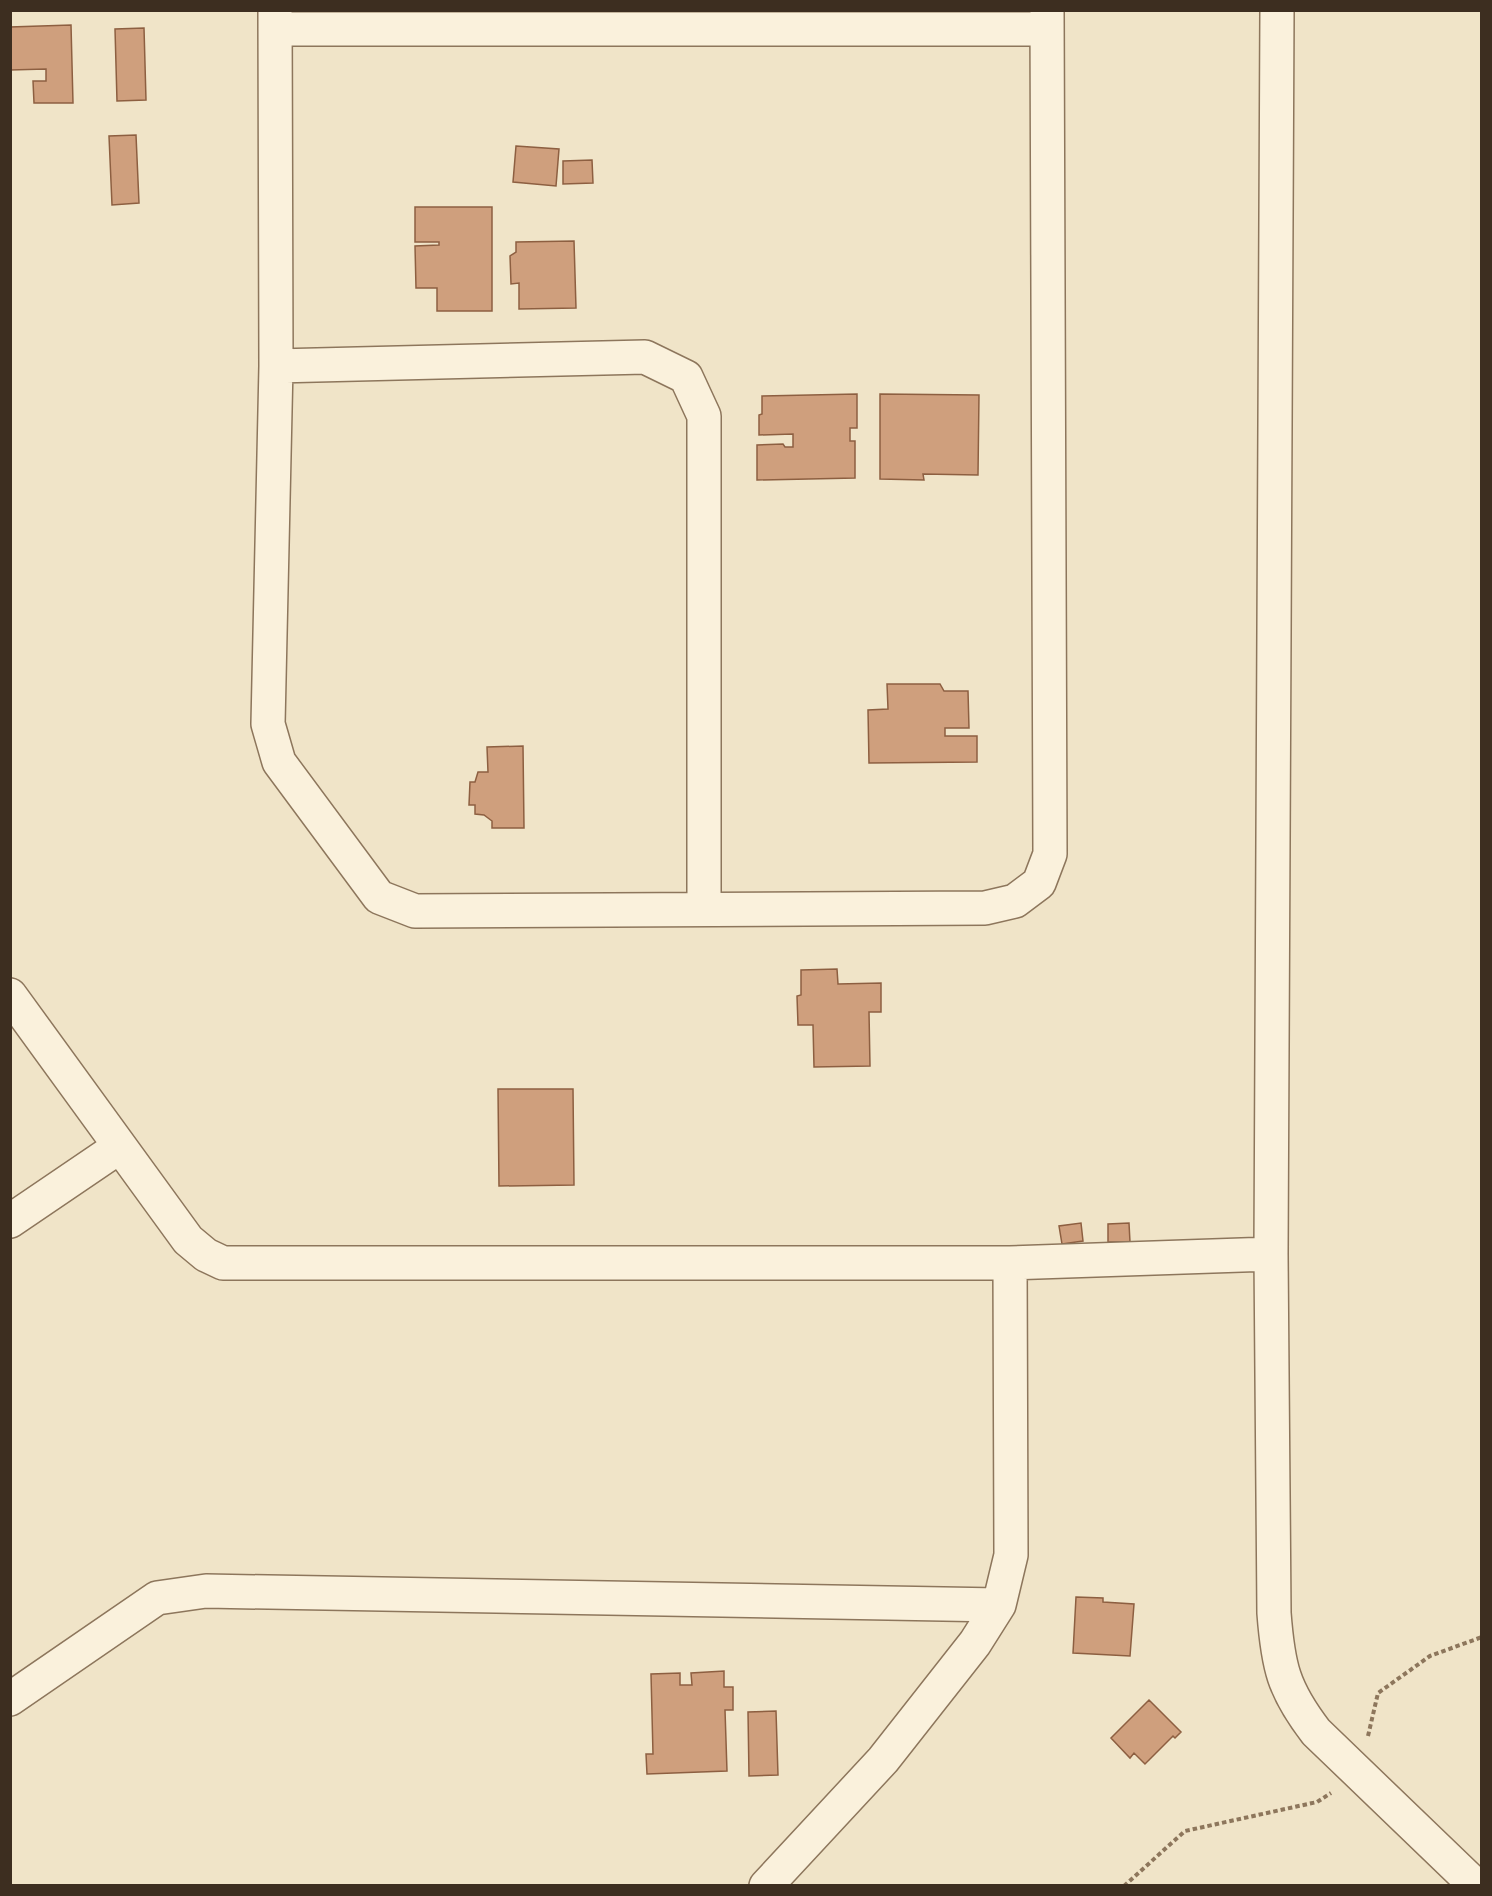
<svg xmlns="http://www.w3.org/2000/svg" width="1492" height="1896" viewBox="0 0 1492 1896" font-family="'Zilla Slab',serif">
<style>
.building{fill:#cf9f7d;stroke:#8d5f41;stroke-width:1.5}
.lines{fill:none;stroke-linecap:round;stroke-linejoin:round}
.minor-casing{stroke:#8d765c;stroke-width:36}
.path{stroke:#8d765c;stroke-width:4;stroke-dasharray:4.5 3;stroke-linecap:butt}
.minor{stroke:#faf1dc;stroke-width:33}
</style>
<rect width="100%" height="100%" fill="#f0e4c8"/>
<path class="building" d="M71,25L73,103H34L33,81H46V69L10,70V27Z
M144,28L146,100L117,101L115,29Z
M136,135L139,203L112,205L109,136Z
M516,146L559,149L556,186L513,182Z
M592,160L593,183L563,184V161Z
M415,207H492V311H437V288H416L415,246L439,245V242H415Z
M574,241L576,308L519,309V283L511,284L510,256L516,252V242Z
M857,394V428H850V441H855V478L757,480V445L783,444L785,447H793V434L759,435V415L762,414V396Z
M880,394L979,395L978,475L923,474L924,480L880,479Z
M887,684H940L944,691H968L969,728H945V736H977V762L869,763L868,710L888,709Z
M523,746L524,828H492V821L484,815L475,814V805H469L470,782H475L478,772H488L487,747Z
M837,969L838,984L881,983V1012H869L870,1066L814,1067L813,1025H798L797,996L801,995V970Z
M498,1089H573L574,1185L499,1186Z
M1081,1223L1083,1241L1062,1244L1059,1226Z
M1129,1223L1130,1242H1108V1224Z
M1076,1597L1103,1598V1602L1134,1604L1130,1656L1073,1653Z
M724,1671V1687H733V1710H725L727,1771L647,1774L646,1754H653L651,1674L680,1673V1685H692L691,1673Z
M1149,1700L1181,1732L1175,1738L1173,1736L1145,1764L1134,1753L1130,1758L1111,1738Z
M776,1711L778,1775L749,1776L748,1712Z"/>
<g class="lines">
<defs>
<path id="minor" d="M275,10L276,366L268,724L279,762L379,897L415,911L985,908L1015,901L1039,883L1050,854L1047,10
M1277,10L1271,1254L1274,1613C1278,1666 1283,1689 1316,1732L1476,1886
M275,29H1047
M276,366L645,357L686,377L704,416V909
M10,995L188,1240L206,1255L223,1263H1010L1271,1254
M10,1221L119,1147
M10,1699L157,1598L206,1591L999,1605
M766,1886L883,1760L975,1643L999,1605L1011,1555L1010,1263"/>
</defs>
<use href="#minor" class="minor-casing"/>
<path class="path" d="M1368,1736L1378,1693L1430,1656L1482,1637
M1124,1886L1185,1831L1317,1802L1331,1793"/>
<use href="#minor" class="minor"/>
</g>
<rect width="1492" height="1896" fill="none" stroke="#3d2e20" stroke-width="24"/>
</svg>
